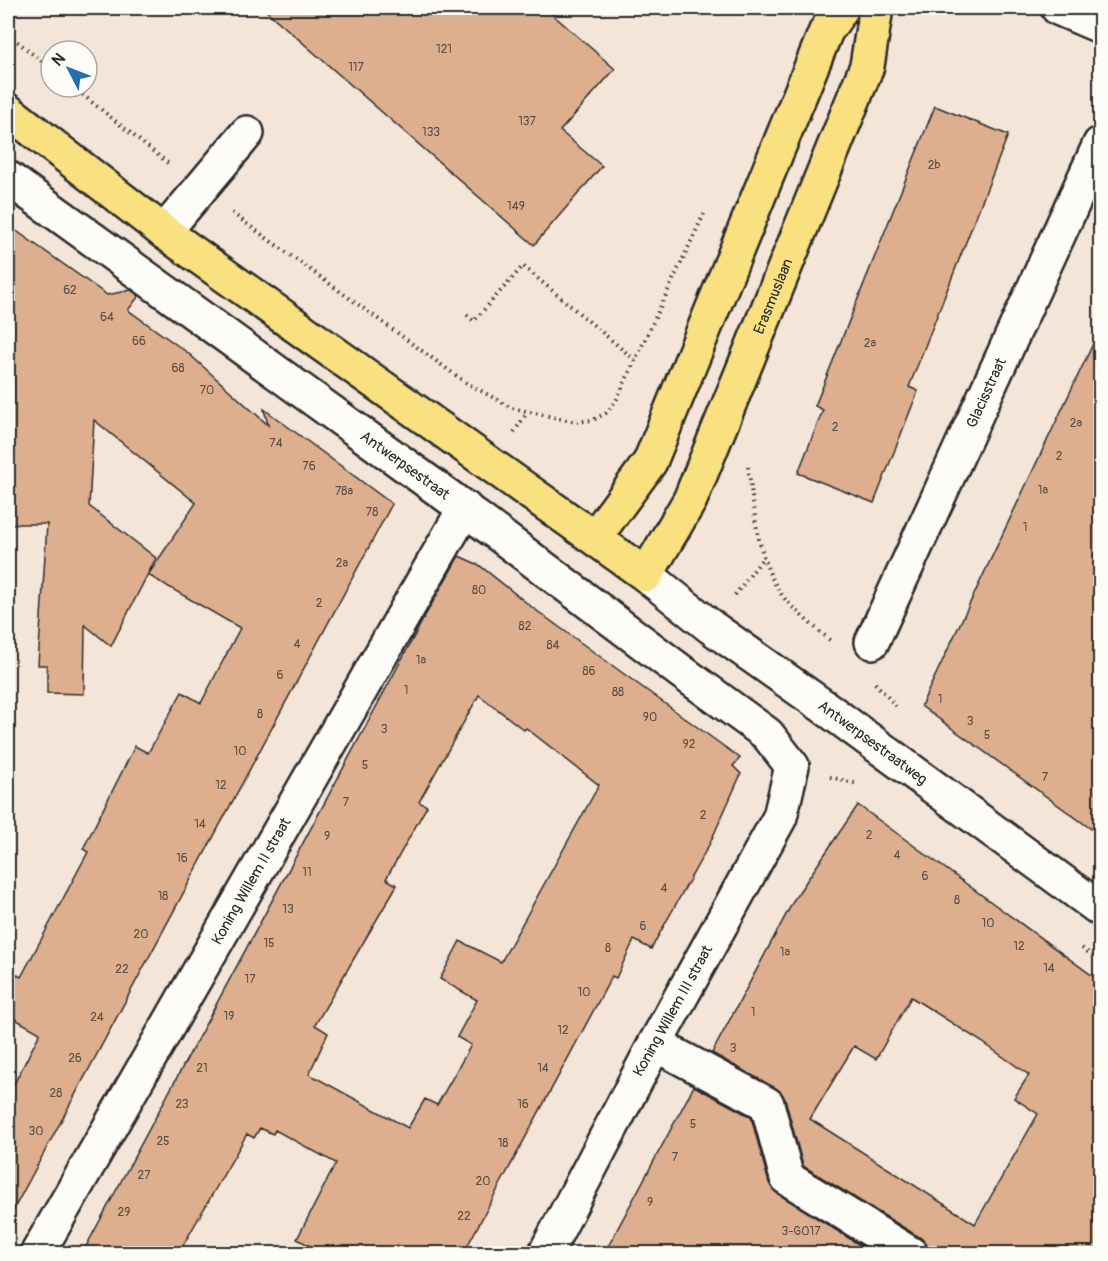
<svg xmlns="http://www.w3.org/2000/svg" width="1108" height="1261" viewBox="0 0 1108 1261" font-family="Pangolin,sans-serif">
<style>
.building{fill:#ddaf8e;stroke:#2b2b2b;stroke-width:1.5;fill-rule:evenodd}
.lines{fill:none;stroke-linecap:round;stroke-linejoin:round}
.minor-casing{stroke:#2b2b2b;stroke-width:38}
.major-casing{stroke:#2b2b2b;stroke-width:38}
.path{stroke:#2b2b2b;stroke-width:4;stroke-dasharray:1.5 4.5;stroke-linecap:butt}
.minor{stroke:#fdfcf7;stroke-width:33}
.major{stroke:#fae180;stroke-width:33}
.labels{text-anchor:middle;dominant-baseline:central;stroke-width:6;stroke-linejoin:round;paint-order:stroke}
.number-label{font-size:12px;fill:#584c44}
.street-label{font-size:15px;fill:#2b2b2b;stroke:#fdfcf7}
</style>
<rect width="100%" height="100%" fill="#f3e5d8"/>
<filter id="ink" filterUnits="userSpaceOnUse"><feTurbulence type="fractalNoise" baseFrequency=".0167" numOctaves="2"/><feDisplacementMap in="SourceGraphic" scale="12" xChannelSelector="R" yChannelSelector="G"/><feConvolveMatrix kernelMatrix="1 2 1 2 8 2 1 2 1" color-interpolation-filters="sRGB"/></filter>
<g filter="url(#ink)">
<path class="building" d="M263,8H545L615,69L560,131L602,166L534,245Z
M935,106L1008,135L909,387L918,391L874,503L798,473L823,410L815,406Z
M8,225L107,295L131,290L139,296L128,310L188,353L268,425L264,409L392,504L8,1220V1096L40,1033L8,1015V970L21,977L88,852L83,849L135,746L148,753L182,692L201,703L240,628L148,575L196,503L94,420L89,506L156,558L111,646L85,625L84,694L47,693V665H38L47,524H8Z
M1101,327V836L921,706Z
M459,556L479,565L533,608L740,758L733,766L741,774L710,843L651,949L634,940L616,978L612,976L463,1254H325L297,1239L336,1163L275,1130L273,1134L260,1128L254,1138L247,1134L178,1254H82L425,616ZM479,695L524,730L526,728L599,785L501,962L460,941L440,979L477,1000L457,1037L471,1045L437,1105L425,1099L408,1128L309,1074L328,1033L315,1025L397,885L386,879L427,806L419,802Z
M858,805L1101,982V1254H930L927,1245L921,1238L803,1166L785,1099L781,1092L712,1053L795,898ZM911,997L982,1042L1029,1075L1014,1098L1038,1114L975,1224L810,1119L854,1046L876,1059Z
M694,1086L751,1117L769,1183L777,1193L874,1254H604Z"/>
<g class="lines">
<defs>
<g id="minor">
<path d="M1058,8L1100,26"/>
<path id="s1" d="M8,178L449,497L679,670L767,734L792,766L780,817L655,1044L545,1254"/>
<path d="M164,232L247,133"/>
<path id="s2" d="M646,575L711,627L823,706L1100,909"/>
<path id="s3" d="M872,642L1100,144"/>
<path d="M655,1044L767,1104L787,1178L911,1254"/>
<path id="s4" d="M37,1254L465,508"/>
</g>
<g id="major">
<path id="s5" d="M8,111L164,232L646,575L690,500L867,66L876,8"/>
<path d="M595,537L650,462L826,31L842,8"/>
</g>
</defs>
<use href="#minor" class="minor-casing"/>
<use href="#major" class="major-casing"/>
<path class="path" d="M8,34L51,69
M73,87L169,164
M232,213L465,382L512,408L576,422L593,420L606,413L616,401L704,214
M467,315L474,321L523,266L635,360
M514,432L527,413
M748,467C755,510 756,563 785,599C799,615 816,628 832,642
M735,595L763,558
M875,683L896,706
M830,777L858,784
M1082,948L1100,961"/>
<use href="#minor" class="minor"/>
<use href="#major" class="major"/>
</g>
</g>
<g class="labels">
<g class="number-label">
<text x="444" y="49">121</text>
<text x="356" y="67">117</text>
<text x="527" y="121">137</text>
<text x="431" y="132">133</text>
<text x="934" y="165">2b</text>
<text x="516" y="206">149</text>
<text x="70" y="290">62</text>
<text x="107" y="317">64</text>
<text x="139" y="341">66</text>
<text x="870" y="343">2a</text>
<text x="178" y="368">68</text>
<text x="207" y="390">70</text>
<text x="1076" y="423">2a</text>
<text x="835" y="427">2</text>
<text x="276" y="443">74</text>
<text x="1059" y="456">2</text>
<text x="309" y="466">76</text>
<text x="1043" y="490">1a</text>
<text x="344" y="491">78a</text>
<text x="372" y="512">78</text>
<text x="1025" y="527">1</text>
<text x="342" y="563">2a</text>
<text x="479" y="590">80</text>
<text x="319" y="603">2</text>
<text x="525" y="626">82</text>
<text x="297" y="644">4</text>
<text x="553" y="645">84</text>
<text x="421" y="660">1a</text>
<text x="589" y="671">86</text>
<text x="280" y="675">6</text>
<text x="406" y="690">1</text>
<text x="618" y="692">88</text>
<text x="940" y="699">1</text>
<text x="260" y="714">8</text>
<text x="650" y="717">90</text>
<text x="970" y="721">3</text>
<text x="384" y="729">3</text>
<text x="987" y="735">5</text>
<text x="689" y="744">92</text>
<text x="240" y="751">10</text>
<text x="365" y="765">5</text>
<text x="1045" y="777">7</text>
<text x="221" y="785">12</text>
<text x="346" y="802">7</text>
<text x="703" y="815">2</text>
<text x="200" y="824">14</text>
<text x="869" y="835">2</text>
<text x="327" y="836">9</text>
<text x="897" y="855">4</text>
<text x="182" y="858">16</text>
<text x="307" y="872">11</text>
<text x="925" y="876">6</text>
<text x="664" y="888">4</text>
<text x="163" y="896">18</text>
<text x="957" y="900">8</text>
<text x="288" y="909">13</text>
<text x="988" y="923">10</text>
<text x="643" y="926">6</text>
<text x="141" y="934">20</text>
<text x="269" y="943">15</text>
<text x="1019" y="946">12</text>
<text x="608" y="948">8</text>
<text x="785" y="952">1a</text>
<text x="1049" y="968">14</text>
<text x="122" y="969">22</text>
<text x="250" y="979">17</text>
<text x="584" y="992">10</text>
<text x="753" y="1012">1</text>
<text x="229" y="1016">19</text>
<text x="97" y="1017">24</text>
<text x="563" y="1030">12</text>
<text x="733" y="1048">3</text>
<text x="75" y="1058">26</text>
<text x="202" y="1068">21</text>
<text x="543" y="1068">14</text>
<text x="56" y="1093">28</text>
<text x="182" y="1104">23</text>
<text x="523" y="1104">16</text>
<text x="693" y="1124">5</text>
<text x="36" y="1131">30</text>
<text x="163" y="1141">25</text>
<text x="503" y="1143">18</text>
<text x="675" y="1157">7</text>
<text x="144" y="1175">27</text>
<text x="483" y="1181">20</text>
<text x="650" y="1202">9</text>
<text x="124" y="1212">29</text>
<text x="464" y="1216">22</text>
<text x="801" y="1231">3-G017</text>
</g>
<g class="street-label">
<text stroke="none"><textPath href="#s5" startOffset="1096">Erasmuslaan</textPath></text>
<text stroke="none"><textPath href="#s3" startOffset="274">Glacisstraat</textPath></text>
<text stroke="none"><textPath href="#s1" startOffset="490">Antwerpsestraat</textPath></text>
<text stroke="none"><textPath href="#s2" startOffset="282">Antwerpsestraatweg</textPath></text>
<text stroke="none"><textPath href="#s4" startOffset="430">Koning Willem II straat</textPath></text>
<text transform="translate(673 1011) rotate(-61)">Koning Willem III straat</text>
</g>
</g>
<rect width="1108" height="1261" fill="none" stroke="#fdfcf7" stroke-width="30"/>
<rect x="15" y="15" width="1078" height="1231" fill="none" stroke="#2b2b2b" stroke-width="2" filter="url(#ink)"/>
<g transform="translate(69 69) rotate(312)"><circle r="28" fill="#fdfcf7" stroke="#a9a8a5" stroke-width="1.5"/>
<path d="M0-4.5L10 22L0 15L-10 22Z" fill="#1f6fb2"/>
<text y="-9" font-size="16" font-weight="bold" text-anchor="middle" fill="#2b2b2b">N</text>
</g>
</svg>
